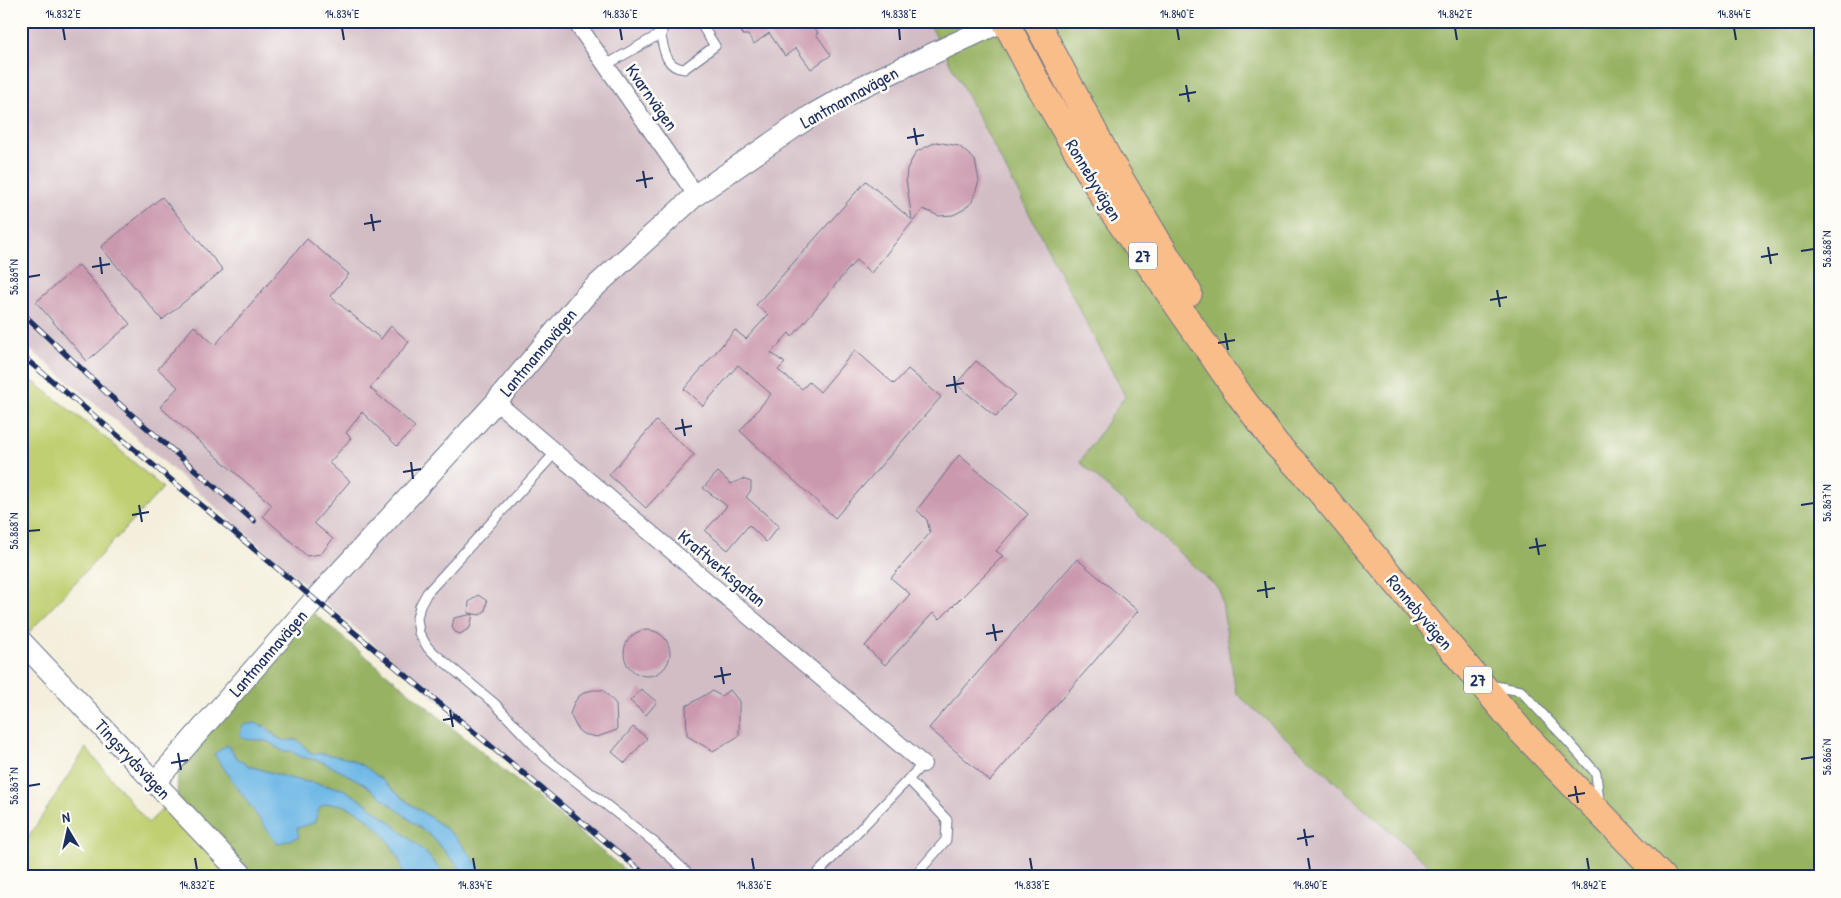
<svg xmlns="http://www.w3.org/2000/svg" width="1841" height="898" viewBox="0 0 1841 898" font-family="'Patrick Hand',sans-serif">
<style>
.industrial{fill:#d2bdc5}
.green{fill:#c0cf71;stroke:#6e7f68}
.forest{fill:#98b263;stroke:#5a7060}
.water{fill:#6eb8e6;stroke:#4474a2}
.building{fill:#cb99ae}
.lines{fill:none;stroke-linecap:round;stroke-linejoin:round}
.service-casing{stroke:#67728a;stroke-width:11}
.minor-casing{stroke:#67728a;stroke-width:18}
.tertiary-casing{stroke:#67728a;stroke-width:23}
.primary-casing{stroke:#67728a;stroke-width:28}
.service{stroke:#fff;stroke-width:9}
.minor{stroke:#fff;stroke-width:16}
.tertiary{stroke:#fff;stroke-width:21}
.primary{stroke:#f9bd89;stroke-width:26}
.rail-casing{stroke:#1b2f5e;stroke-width:5.5}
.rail{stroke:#fdfcf7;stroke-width:4;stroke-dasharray:11;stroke-linecap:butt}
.ticks{fill:none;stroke:#1b2f5e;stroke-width:2}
.labels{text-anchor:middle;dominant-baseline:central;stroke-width:5;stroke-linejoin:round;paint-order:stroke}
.shield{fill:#fdfcf7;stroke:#5f6c8c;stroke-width:1}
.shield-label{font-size:16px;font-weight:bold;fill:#1b2f5e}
.street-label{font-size:18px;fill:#1b2f5e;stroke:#fdfcf7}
.neatline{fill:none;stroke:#1b2f5e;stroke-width:2}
.ticks-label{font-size:12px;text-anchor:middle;fill:#1b2f5e}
</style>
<rect width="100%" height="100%" fill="#fdfcf7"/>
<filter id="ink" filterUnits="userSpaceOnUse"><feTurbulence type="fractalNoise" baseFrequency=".02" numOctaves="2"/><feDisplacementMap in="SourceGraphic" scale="10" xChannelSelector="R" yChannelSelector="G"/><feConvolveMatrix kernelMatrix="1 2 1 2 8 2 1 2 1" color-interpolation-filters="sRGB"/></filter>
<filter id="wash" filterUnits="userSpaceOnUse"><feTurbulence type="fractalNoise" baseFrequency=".0096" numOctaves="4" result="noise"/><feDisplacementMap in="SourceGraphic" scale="20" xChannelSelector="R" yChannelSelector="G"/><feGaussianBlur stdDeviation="1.12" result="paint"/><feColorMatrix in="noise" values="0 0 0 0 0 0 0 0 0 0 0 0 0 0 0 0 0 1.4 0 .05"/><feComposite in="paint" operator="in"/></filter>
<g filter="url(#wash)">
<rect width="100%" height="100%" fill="#f4efdc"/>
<path class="industrial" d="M21,21H928L1125,396L1081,462L1220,590L1236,693L1441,877H641L126,429L21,342Z"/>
<path class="green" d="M21,372L113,444L163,488L21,641Z
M86,748L148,823L177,796L257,877H21V849Z"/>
<path class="forest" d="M928,21H1820V877H1441L1236,693L1220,590L1080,462L1125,396Z
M311,611L633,877H485L464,847L443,826L401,797L379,777L350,759L323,754L314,755L295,740L284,741L275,736L267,726L254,723L243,726L252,738L267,741L283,751H291L301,757L321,761L363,783L432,837L468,877H446L426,853L396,827L367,804L343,789L288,778L249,766L238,759L227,745L214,754L237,786L297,828L314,822C316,818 318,811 320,808C324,803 330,804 335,804C364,805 401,848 404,877H257L177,796L178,766Z"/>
<path class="water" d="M254,723C272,727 269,735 282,740C288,742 295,738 300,742C305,746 306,750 311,753C315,755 318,753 322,754C327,754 347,758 352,760C371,768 385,783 400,796C413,807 428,815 441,825C459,838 473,858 485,877H468L432,837L363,783L321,761L301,757L291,751H283L267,741L244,739L240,734L243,725Z
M227,745L238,759L249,766L288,778L343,789L367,804L396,827L426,853L446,877H404C401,848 364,805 335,804C330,804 324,803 320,808C318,811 316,818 314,823L297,828L299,837L277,844L214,754Z"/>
<g id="blocks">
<path class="building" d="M735,21H810L818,33L816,34L831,55L811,69L796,48L785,56L769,33L754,44L748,35H743Z
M936,142L959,146L975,160L979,181L972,202L963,210L953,215L939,216L923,209L871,273L856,260L792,337L789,333L771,353L785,363L778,370L802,389L809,382L820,392L855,350L894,384L908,369L941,397L835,518L740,431L771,394L738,365L703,406L684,389L735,330L746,339L768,315L756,305L866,181L912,220L906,179L907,169L916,152Z
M162,197L223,270L162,320L101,247Z
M307,239L349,274L330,296L381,339L391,326L409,342L370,388L415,427L397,446L362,412L346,433L351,438L329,463L350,481L314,523L333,539L321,554L307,556L263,516L272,505L160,407L178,387L158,369L194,326L215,345Z
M79,265L130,324L87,361L36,302Z
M976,361L1015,394L996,417L956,384Z
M656,421L694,455L646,508L609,475Z
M959,455L1028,514L996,551L1003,556L940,619L933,613L885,665L865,646L910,594L891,578L930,533L927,520L917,510Z
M718,472L731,484L743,479L751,482V490L746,497L779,526L766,542L749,525L728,550L705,531L727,506L703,488Z
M1077,559L1138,611L990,781L929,728Z
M478,595L487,601L485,611L480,615L468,613L469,602Z
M473,614L470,628L460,634L455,632L452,627L454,618Z
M624 653a23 23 0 1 1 46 0a23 23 0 1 1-46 0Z
M641,689L657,702L646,715L630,701Z
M593,690H603L616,704L617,730L597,737L583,734L578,730L570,714L574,703L578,697L585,692Z
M730,690L739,701V736L713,751L687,736L686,706L712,691L721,696Z
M633,727L647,738L625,763L612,752Z"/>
</g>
</g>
<g filter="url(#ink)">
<use href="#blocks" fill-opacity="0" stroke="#67728a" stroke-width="1"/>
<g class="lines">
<defs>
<path id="service" d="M656,21C665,39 660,67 684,69L715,46L699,21
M606,65L662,33
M556,452L427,593L420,606L417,618L419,633L428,648L495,704L546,758L655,843L692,877
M1490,685L1521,691L1564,737L1596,773L1599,802
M908,779L947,820L946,840L914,877
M814,877L923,764"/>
<path id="minor" d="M575,21L696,195
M496,402L923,764"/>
<path id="tertiary" d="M21,641L244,877
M155,782L315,599L496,402L585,296L696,195L812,115L861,87L1003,21"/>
<path id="primary" d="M1005,21L1038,84L1110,208L1241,397L1277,445L1305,474L1521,731L1662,877
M1036,21L1108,158L1189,293"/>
</defs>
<use href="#service" class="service-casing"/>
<use href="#minor" class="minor-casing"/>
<use href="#tertiary" class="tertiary-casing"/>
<use href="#primary" class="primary-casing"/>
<use href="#service" class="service"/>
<use href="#minor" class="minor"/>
<use href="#tertiary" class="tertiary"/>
<use href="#primary" class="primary"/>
<defs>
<path id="rail" d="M21,312L109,395L254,521
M21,355L648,877"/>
</defs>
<use href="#rail" class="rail-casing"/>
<use href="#rail" class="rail"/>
</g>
</g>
<path class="ticks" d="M63,28L65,40M342,28L344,40M620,28L622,40M899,28L900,40M1177,28L1179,40M1455,28L1457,40M1734,28L1736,40M1186,85L1189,102M1179,95L1196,92M914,128L917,145M907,138L924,135M643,171L646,188M636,181L653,178M371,214L374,231M364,224L381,221M1768,247L1771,264M1801,251L1814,249M100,257L102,274M1761,257L1778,254M92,267L110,264M28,277L40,275M1497,290L1500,307M1490,300L1507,297M1225,333L1228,350M1218,343L1235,340M954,376L956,393M946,386L964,383M682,419L685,436M675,429L692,426M411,462L413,479M403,472L421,469M139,505L142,522M1801,505L1814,503M132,515L149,512M28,531L40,530M1536,538L1539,555M1529,548L1546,545M1265,581L1267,598M1257,591L1275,588M993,624L996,641M986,634L1003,631M721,667L724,684M714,677L731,674M450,710L453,727M443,720L460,717M178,753L181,770M1801,759L1814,757M171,763L188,760M28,786L40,784M1575,786L1578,803M1568,796L1585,793M1304,829L1307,846M1297,839L1314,836M195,858L197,870M473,858L475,870M752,858L754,870M1030,858L1032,870M1308,858L1310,870M1587,858L1589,870"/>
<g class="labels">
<g class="shield">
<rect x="1129" y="242.5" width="28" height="27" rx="4"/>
<rect x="1464" y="666.5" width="28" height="27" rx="4"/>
</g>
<g class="shield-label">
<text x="1143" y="256">27</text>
<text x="1478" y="680">27</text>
</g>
<g class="street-label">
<text transform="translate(652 97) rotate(55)">Kvarnvägen</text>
<text transform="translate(849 97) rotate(-29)">Lantmannavägen</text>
<text transform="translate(1094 180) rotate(59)">Ronnebyvägen</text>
<text transform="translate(538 352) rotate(-50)">Lantmannavägen</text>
<text transform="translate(722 568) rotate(40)">Kraftverksgatan</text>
<text transform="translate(1420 612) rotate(50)">Ronnebyvägen</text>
<text transform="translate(268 653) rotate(-49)">Lantmannavägen</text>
<text transform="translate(133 759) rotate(47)">Tingsrydsvägen</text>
</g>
</g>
<rect width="1841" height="898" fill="none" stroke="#fdfcf7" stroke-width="55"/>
<g transform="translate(68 830) rotate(351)" stroke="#fdfcf7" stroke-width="4" paint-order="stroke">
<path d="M0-4L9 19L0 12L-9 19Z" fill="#1b2f5e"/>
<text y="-8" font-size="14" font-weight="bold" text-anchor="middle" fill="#1b2f5e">N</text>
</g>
<rect x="28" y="28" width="1786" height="842" class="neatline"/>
<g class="ticks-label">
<text x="63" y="18">14.832°E</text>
<text x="342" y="18">14.834°E</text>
<text x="620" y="18">14.836°E</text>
<text x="899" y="18">14.838°E</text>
<text x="1177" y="18">14.840°E</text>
<text x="1455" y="18">14.842°E</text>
<text x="1734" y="18">14.844°E</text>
<text transform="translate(1827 249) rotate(-90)" y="4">56.868°N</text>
<text transform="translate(14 277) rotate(-90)" y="4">56.869°N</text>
<text transform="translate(1827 503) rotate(-90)" y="4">56.867°N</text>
<text transform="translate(14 531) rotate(-90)" y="4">56.868°N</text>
<text transform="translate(1827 757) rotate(-90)" y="4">56.866°N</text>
<text transform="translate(14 786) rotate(-90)" y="4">56.867°N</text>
<text x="197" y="889">14.832°E</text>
<text x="475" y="889">14.834°E</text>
<text x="754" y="889">14.836°E</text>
<text x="1032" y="889">14.838°E</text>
<text x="1310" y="889">14.840°E</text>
<text x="1589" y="889">14.842°E</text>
</g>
</svg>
